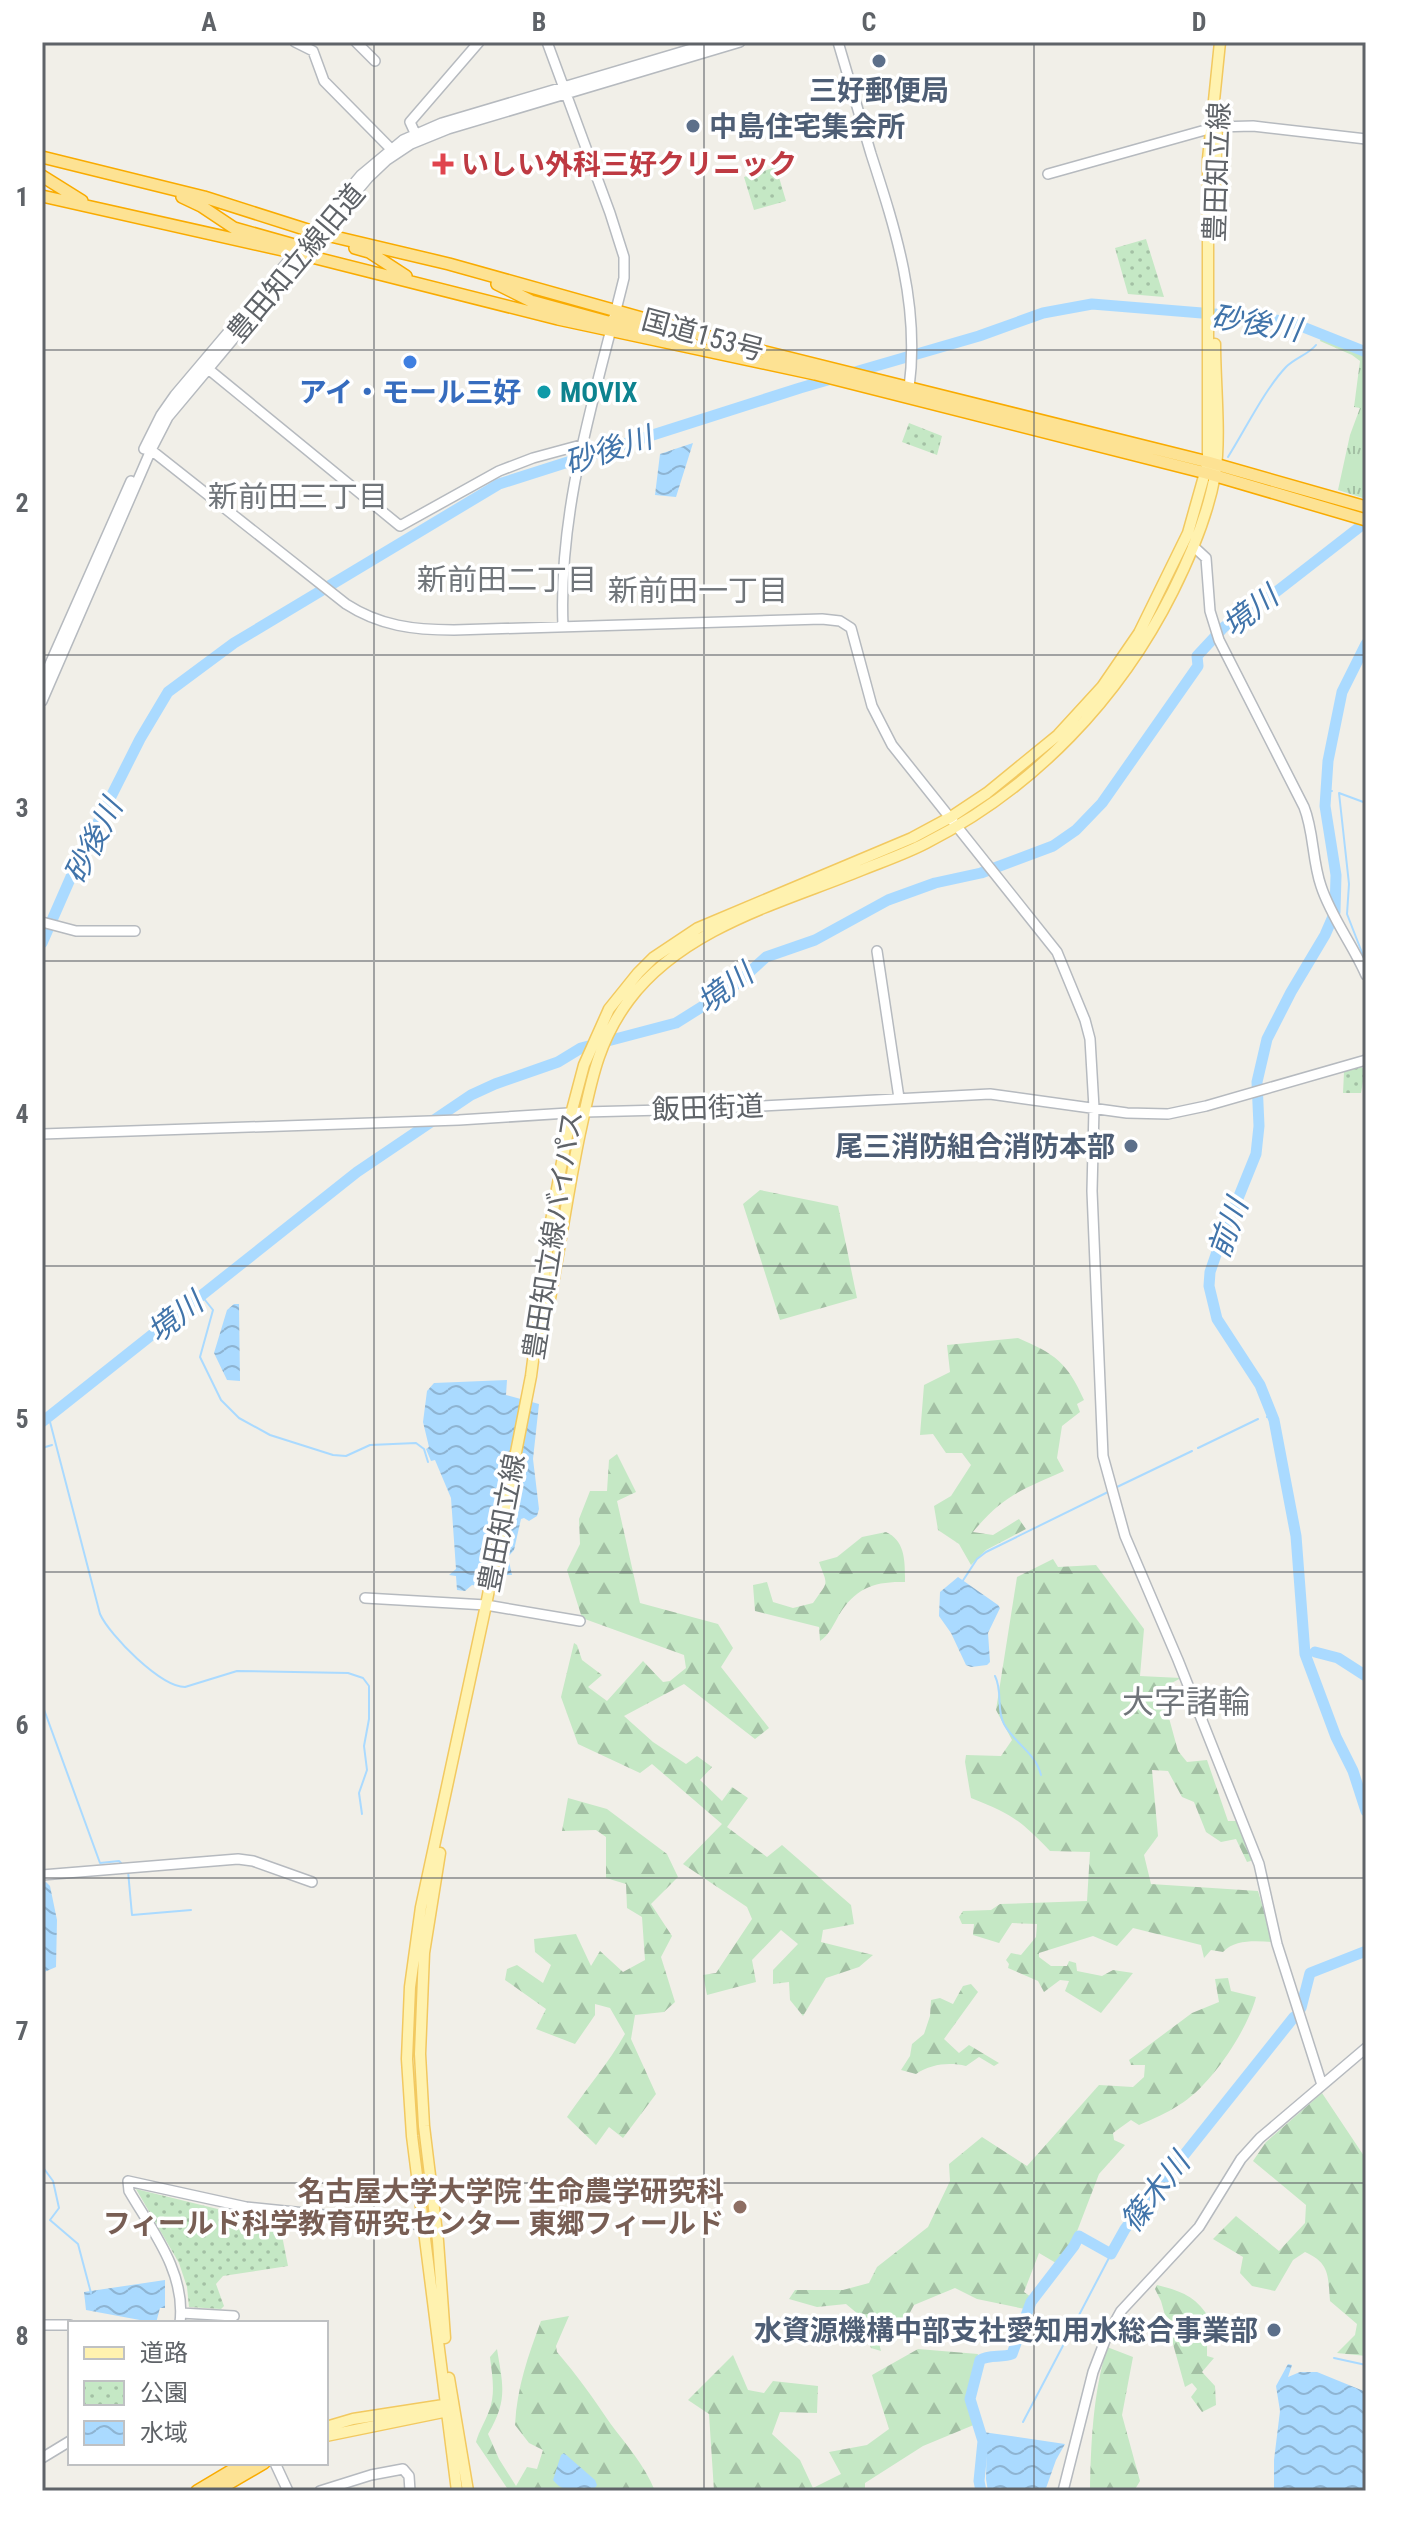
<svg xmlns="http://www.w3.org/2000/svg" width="1408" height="2533" viewBox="0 0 1408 2533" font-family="'Roboto Condensed','Noto Sans JP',sans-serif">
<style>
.grass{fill:url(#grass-tufts)}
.forest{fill:url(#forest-firs)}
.park{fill:url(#park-dots)}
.water{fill:url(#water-waves)}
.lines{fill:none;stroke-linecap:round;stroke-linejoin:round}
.stream{stroke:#aadaff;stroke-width:2}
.river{stroke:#aadaff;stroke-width:11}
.secondary-casing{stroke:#b6babf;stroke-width:12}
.primary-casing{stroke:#f2c960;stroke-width:13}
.highway-casing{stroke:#f9ab00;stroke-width:14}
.secondary{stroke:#fff;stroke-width:9}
.primary{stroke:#fff2af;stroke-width:10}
.highway{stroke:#fde293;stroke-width:11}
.grid{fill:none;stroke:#5f6368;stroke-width:2;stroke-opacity:0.55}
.service-dot{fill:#5c6f8a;stroke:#fff;stroke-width:3}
.health-dot{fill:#e0444e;stroke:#fff;stroke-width:3}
.shop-dot{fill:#3f7fe0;stroke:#fff;stroke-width:3}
.culture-dot{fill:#0f9aa8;stroke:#fff;stroke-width:3}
.education-dot{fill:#8d6e63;stroke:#fff;stroke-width:3}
.labels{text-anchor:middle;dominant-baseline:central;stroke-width:7;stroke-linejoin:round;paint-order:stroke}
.service-label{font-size:28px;font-weight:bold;fill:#4e5e75;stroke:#fff;text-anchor:end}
.health-label{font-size:28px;font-weight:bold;fill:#be3a42;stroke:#fff;text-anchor:start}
.street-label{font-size:28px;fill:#5f6368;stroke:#fff}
.shop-label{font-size:28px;font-weight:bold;fill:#366cbe;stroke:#fff}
.culture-label{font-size:28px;font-weight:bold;fill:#0d838f;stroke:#fff;text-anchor:start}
.education-label{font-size:28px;font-weight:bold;fill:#785e54;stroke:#fff;text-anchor:end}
.water-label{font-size:30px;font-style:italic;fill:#4174aa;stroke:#fff}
.neighbourhood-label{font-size:30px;fill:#70757a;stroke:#fff}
.quarter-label{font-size:32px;fill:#70757a;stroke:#fff}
.neatline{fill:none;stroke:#5f6368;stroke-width:3}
.grid-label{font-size:26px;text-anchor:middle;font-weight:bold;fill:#5f6368}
</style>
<defs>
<pattern id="grass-tufts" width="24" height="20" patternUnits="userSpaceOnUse" patternTransform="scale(2)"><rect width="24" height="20" fill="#c5e8c5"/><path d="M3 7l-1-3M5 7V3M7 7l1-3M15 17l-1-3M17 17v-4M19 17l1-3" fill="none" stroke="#a3c0a4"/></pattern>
<pattern id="forest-firs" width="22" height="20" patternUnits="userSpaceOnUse" patternTransform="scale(2)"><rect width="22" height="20" fill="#c5e8c5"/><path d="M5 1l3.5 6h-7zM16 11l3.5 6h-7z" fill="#a3c0a4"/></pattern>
<pattern id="park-dots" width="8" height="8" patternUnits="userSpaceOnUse" patternTransform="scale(2)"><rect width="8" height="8" fill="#c5e8c5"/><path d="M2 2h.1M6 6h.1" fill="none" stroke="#a3c0a4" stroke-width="1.8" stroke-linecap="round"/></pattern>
<pattern id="water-waves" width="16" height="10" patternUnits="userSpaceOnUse" patternTransform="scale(2)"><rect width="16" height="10" fill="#aadaff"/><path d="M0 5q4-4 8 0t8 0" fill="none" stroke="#8eb4d2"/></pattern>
</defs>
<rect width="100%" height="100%" fill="#f1efe8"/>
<path class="grass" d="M1321,338L1366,355V499L1338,490L1350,435L1360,408L1354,407L1360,361L1352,355L1320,341Z"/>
<path class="forest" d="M760,1190L838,1206L857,1298L780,1320L743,1204Z
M1018,1338C1055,1354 1067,1362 1084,1400L1077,1404L1080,1412L1062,1426L1057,1458L1064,1471C1022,1490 1003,1495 973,1532L993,1535L1019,1519L1026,1529L986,1550L971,1565L959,1544L938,1530L934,1506L951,1496L971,1465L962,1453H946L933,1434L920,1435L924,1385L950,1372L947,1345Z
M617,1454L636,1492L617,1501L640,1603L718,1624L733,1648L721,1667L769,1728L755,1739L684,1684L624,1716L653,1742L686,1764L697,1756L712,1767L700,1780L722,1801L732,1787L748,1798L727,1827L767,1857L782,1845L851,1905L854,1924L823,1930L821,1942L873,1955L859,1967L826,1978L803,2016L790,2000L789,1982L773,1984V1970L798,1944L781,1930L752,1960L756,1982L707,1995L703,1975L716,1973L752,1919L747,1907L683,1864L722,1824L652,1764L640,1773L578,1744L561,1697L574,1643L577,1645L582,1660L602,1675L588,1687L607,1701L643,1661L663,1682L670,1681L686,1668L684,1655L582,1618L567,1570L580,1544L579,1519L590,1491H607L609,1460Z
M886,1532C906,1541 905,1563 905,1582C875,1581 855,1588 839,1615C834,1624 829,1635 820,1641L819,1627L755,1611L753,1585L767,1582L773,1602L793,1608L813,1603C829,1580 828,1587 819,1562L837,1557L862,1537Z
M1053,1559L1058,1567L1096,1565L1144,1629L1140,1676L1181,1678L1151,1694L1166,1707L1178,1751L1187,1762L1207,1760L1228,1821H1237L1254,1860L1247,1862L1236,1839L1221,1842L1206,1832L1194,1802L1182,1797L1168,1771L1152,1770L1158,1836L1144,1855L1151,1884L1258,1891L1273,1942C1256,1941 1235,1939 1223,1952L1211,1950L1204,1958L1201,1945L1133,1928L1117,1946L1093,1936L1039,1953V1957L1051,1966H1067L1069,1961L1076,1963L1077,1971L1102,1976L1113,1970L1133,1973L1101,2013L1065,1991L1069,1981L1060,1980L1044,1992L1038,1981L1008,1968L1009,1964L1006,1960L1011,1953L1021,1955L1036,1937L1037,1924L1012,1923L999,1943L973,1935L974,1924H962L959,1917L963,1911L991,1910L1000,1904L1087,1901L1090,1852L1050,1851C1020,1820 1012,1814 971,1798L965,1762L966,1755L1001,1756L1012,1740L996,1710L1017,1577Z
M568,1798L607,1809L667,1854L678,1877L651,1904L672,1936L661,1957L675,2002L664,2012L635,2015L631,2039L656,2094L623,2138L609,2127L596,2145L567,2117C586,2089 608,2064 625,2034L610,2008L595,2004V2015L575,2044L536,2029L546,2009L505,1980L507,1969L517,1965L543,1983L551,1965L535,1952L534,1939L576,1934L591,1966L600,1951L623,1972L645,1960L642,1917L627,1908L626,1884L606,1878V1837L596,1830L562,1831Z
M1228,1978L1231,1991L1256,1997C1247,2031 1210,2087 1179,2105C1167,2113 1153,2119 1139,2125L1131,2120L1113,2133L1114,2140L1125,2145L1099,2174L1071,2247L1056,2263L1039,2253L1024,2292L1031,2297L1025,2309L977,2299L955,2288L914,2305L905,2322L873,2321L881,2351L871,2348L858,2314L846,2304L817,2307L789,2299L795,2290H843L869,2283L877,2267L928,2227L950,2181L949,2164L982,2137L1027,2166L1099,2085L1133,2087L1144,2077L1145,2065H1131L1129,2060L1192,2013L1219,2002L1215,1979Z
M971,1984L978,1992L944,2039L959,2053L969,2045L999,2063L994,2066L979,2057L966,2066C949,2062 931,2064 916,2074L901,2070L910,2056L912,2044L924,2034L930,2016L931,2000L940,1998L953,2004L963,1986Z
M1322,2093L1366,2159V2356L1337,2353L1355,2335L1357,2324L1330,2301C1328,2276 1330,2263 1305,2252L1293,2260L1275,2291L1252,2286L1240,2273L1243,2257L1213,2239L1236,2216L1279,2251L1305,2223L1306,2205L1253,2161L1266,2142Z
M1157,2285C1180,2291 1194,2295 1208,2316L1215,2317V2335L1207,2343V2356L1214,2358L1202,2372L1215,2386L1216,2405L1202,2412L1191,2397L1197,2389L1192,2383L1185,2387L1161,2301L1155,2289Z
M569,2316L556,2346L557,2352C577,2375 593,2398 610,2423C627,2446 644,2464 655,2491H519L507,2488L476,2442C479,2431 485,2422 489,2411C496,2393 492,2375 490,2357L497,2349C503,2386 508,2400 488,2434L499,2459L516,2486L527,2467L537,2469L543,2450L529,2443L515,2425C517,2387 528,2356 541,2321Z
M1107,2347L1133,2357L1122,2415L1140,2481L1134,2491H1090C1091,2441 1093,2395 1107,2347Z
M918,2349L978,2354L967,2400L976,2424L923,2446L865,2483V2491H714L709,2414L688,2400L733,2355L748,2390L764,2393L773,2381L818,2386L817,2413L780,2412L772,2434L800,2460L813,2488L841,2474L829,2452L867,2445L889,2429L872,2375Z"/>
<path class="park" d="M776,167L786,201L754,210L744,177Z
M1146,239L1164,297L1128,294L1115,248Z
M909,423L942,436L937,455L902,442Z
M1361,1067L1365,1070L1361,1093H1343L1344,1072Z
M136,2189L238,2214L278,2215L288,2266L223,2276L216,2284L224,2306L221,2309L189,2307L187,2287L179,2263Z"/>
<path class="water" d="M693,443L676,497L655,495L660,454Z
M234,1304H239L240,1381L227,1380L214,1353L227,1310Z
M507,1380L506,1395L539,1404L533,1459L539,1509L537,1516L529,1521L524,1518L521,1519L514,1550L508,1557L512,1575H503L501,1590L472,1585L465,1591L457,1590L456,1576L449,1575L456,1569L451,1498L435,1460L431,1461L426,1449L429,1447L423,1422L427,1391L434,1383Z
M958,1577L998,1605L1000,1608L988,1633L990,1662L987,1665L971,1667L966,1665L951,1633L939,1616L940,1592Z
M46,1882L50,1886L57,1920L56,1967L42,1973V1884Z
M165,2280V2308H160L156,2323L86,2310L84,2292Z
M1288,2364L1292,2365L1288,2377L1300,2372H1317L1366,2392V2491H1274V2460L1280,2411L1276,2386Z
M983,2432L1065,2444L1056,2460L1045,2491H988L986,2479L987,2435Z
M564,2453L595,2480L597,2485L593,2491C577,2491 564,2494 553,2480L561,2455Z"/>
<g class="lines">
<path class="stream" d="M1228,457C1245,430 1265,389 1286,367C1295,358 1309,354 1316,345
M1326,791H1332
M1366,803L1339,793L1349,884L1347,914L1366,963
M201,1295L213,1310L200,1357L221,1400L239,1418L270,1435L333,1455L346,1456L370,1445L416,1443L424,1449L428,1462
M1267,1417L1271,1415
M49,1418L100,1614C110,1636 161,1687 185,1687L237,1671L348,1673L363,1678L369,1686V1719L364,1746L367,1770L359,1793L362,1814
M42,1448L52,1445
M1198,1448L1258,1419
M1117,1487L1192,1451
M962,1582L977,1559L986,1552L1108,1492
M995,1676C1003,1692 996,1709 1004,1724C1015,1744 1035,1752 1041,1775
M42,1704L100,1863L119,1861L121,1863
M128,1871L132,1915L191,1910
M42,2166L53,2181L59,2208L50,2220L78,2244L91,2293
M1334,2358L1366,2365
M1023,2422L1111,2254"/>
<path class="river" d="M1366,644L1342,692L1328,761L1325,806L1336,875L1335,912L1325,935L1291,992L1267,1039L1257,1082L1259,1126L1256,1154L1220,1243L1210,1272L1209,1286L1217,1319L1260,1385L1274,1420L1296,1536L1305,1654L1336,1737L1353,1771L1366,1811
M42,943L74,870L140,739L168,692L234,643L499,484L800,388L979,336L1043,313L1092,304L1263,318L1293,323L1366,352
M42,1422L357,1172L471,1095L495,1084L558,1062L581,1048L676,1023L732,988L766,957L815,940L888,900L935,883L981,873L1053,846L1076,830L1102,803L1198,666L1197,656L1224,627L1276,592L1366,522
M1315,1652L1338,1658L1366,1676
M1301,2008L1310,1973L1366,1951
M981,2491L979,2481L983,2441L970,2399L980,2360C989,2354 1002,2358 1012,2354L1031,2302L1074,2246L1079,2236L1111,2254L1125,2229L1294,2017"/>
<defs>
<path id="secondary" d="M295,42L313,51L324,81L395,153
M356,42L375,61
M547,42L610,213L624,257V278C596,393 558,506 563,626
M838,42C849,79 860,117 871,154C896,231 920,306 909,388
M415,133L410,122L479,42
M1048,174L1216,127L1253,126L1366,139
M207,368L400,526L499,471L533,458L581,445
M146,446L346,604C380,626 414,630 454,630L822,619L840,621L851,628L872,706L892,745L1057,952L1085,1020L1090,1039L1094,1108L1092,1191L1103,1456L1125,1536L1178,1660L1259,1864L1277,1944L1322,2085
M144,449L161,415L175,395L361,175L403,140L442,123L715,42
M1193,546L1206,558L1210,611L1219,640L1304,807C1314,832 1312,860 1321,886C1331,917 1353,945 1366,975
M42,682L131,481
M42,701L151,450L168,417L368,178L387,160L411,144L448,129L740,42
M42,922L76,931H135
M877,951L899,1098
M42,1134L459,1120L584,1112L703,1109L990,1094L1127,1113L1168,1114L1206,1106L1366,1060
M365,1598L486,1605L580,1621
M42,1875L238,1859L253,1861L312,1882
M181,2313L234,2316
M180,2323C186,2273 153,2232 129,2191L128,2181L246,2207L423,2225
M42,2325H70
M42,2458L70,2441
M275,2463L288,2491
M320,2491L371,2475L403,2469L409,2476L410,2491
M1063,2491L1093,2372L1106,2338L1121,2311L1199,2227L1241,2159L1260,2138L1366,2048"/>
<path id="primary" d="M1215,208L1217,120
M543,1332C558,1266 566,1199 580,1133C591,1083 597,1043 629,1000C683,928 780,903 859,871C881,862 905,854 926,843C1034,788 1119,699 1173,591C1191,555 1208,514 1215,475C1221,436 1215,384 1215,344
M440,1853L424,1953L420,2054L424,2126L438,2241L445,2338
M449,2378L468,2491
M326,2427L353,2419L450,2404
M326,2436L453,2410
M457,2491L412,2136L407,2059L410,1987L421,1907L486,1605L531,1376L551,1221L571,1114L584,1065L609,1009L638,973L653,958L698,928L912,838L951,817L987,793L1058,735L1102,687L1139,633L1188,533L1208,462V159L1220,42"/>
<path id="highway" d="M42,157L204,197L314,232L449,264L745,347L1208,462L1366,507
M42,176L82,201
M42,196L296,253L558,319L815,374L1206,473L1366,520
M182,197L201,206L234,228L298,246
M355,248L369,252L406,276
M497,284L531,301L608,322
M613,320L671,336
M197,2491L244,2463
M216,2491L264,2463"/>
</defs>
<use href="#secondary" class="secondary-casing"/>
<use href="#primary" class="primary-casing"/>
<use href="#highway" class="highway-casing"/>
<use href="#secondary" class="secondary"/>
<use href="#primary" class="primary"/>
<use href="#highway" class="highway"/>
</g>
<path class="grid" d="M374,42V2491M704,42V2491M1034,42V2491M42,350H1366M42,655H1366M42,961H1366M42,1266H1366M42,1572H1366M42,1878H1366M42,2183H1366"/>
<g class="service-dot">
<circle cx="879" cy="61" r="8"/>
<circle cx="693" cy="126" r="8"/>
<circle cx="1131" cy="1146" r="8"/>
<circle cx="1274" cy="2330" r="8"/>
</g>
<path class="health-dot" d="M439 152h8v8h8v8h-8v8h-8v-8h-8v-8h8z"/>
<circle class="shop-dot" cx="410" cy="362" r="8"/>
<circle class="culture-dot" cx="544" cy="392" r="8"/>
<circle class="education-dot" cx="740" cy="2207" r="8"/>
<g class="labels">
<g class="service-label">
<text x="879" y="90" text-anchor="middle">三好郵便局</text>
<text x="709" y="126" text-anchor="start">中島住宅集会所</text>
<text x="1115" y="1146">尾三消防組合消防本部</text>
<text x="1258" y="2330">水資源機構中部支社愛知用水総合事業部</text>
</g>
<g class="health-label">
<text x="461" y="164">いしい外科三好クリニック</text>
</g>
<g class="street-label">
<text transform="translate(1217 172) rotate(-88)">豊田知立線</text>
<text transform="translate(296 263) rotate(-50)">豊田知立線旧道</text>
<text transform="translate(703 335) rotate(15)">国道153号</text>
<text transform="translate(708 1108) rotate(-2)">飯田街道</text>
<text transform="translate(553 1235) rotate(-81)">豊田知立線バイパス</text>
<text transform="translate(502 1523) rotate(-79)">豊田知立線</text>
</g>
<g class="shop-label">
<text x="410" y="392">アイ・モール三好</text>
</g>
<g class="culture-label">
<text x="560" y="392">MOVIX</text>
</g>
<g class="education-label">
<text x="724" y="2191">名古屋大学大学院 生命農学研究科<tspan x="724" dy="32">フィールド科学教育研究センター 東郷フィールド</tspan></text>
</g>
<g class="water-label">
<text transform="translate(1256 323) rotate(9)">砂後川</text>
<text transform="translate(608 450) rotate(-18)">砂後川</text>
<text transform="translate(1250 611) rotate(-38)">境川</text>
<text transform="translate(93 841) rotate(-63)">砂後川</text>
<text transform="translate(725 988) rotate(-37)">境川</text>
<text transform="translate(1228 1228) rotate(-70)">前川</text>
<text transform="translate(175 1317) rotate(-38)">境川</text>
<text transform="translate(1155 2192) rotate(-52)">篠木川</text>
</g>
<g class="neighbourhood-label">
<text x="298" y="496">新前田三丁目</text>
<text x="507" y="579">新前田二丁目</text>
<text x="698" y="590">新前田一丁目</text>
</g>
<g class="quarter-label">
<text x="1186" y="1702">大字諸輪</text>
</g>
</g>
<rect width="1408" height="2533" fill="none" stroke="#ffffff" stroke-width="88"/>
<rect x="68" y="2321" width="260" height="144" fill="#ffffff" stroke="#bfc1c3" stroke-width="2"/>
<rect x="84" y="2347" width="40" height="12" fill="#fff2af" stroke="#bfc1c3" stroke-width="2"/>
<text x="140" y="2361" font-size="24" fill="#5f6368">道路</text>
<rect x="84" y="2381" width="40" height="24" fill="url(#park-dots)" stroke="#bfc1c3" stroke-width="2"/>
<text x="140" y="2401" font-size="24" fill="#5f6368">公園</text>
<rect x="84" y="2421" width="40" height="24" fill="url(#water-waves)" stroke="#bfc1c3" stroke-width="2"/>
<text x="140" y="2441" font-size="24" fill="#5f6368">水域</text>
<rect x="44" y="44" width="1320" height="2445" class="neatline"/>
<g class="grid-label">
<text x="209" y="31">A</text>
<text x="539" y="31">B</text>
<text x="869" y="31">C</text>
<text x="1199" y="31">D</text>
<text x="22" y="206">1</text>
<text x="22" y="512">2</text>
<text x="22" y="817">3</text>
<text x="22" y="1123">4</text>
<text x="22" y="1428">5</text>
<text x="22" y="1734">6</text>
<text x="22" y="2040">7</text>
<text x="22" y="2345">8</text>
</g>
</svg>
